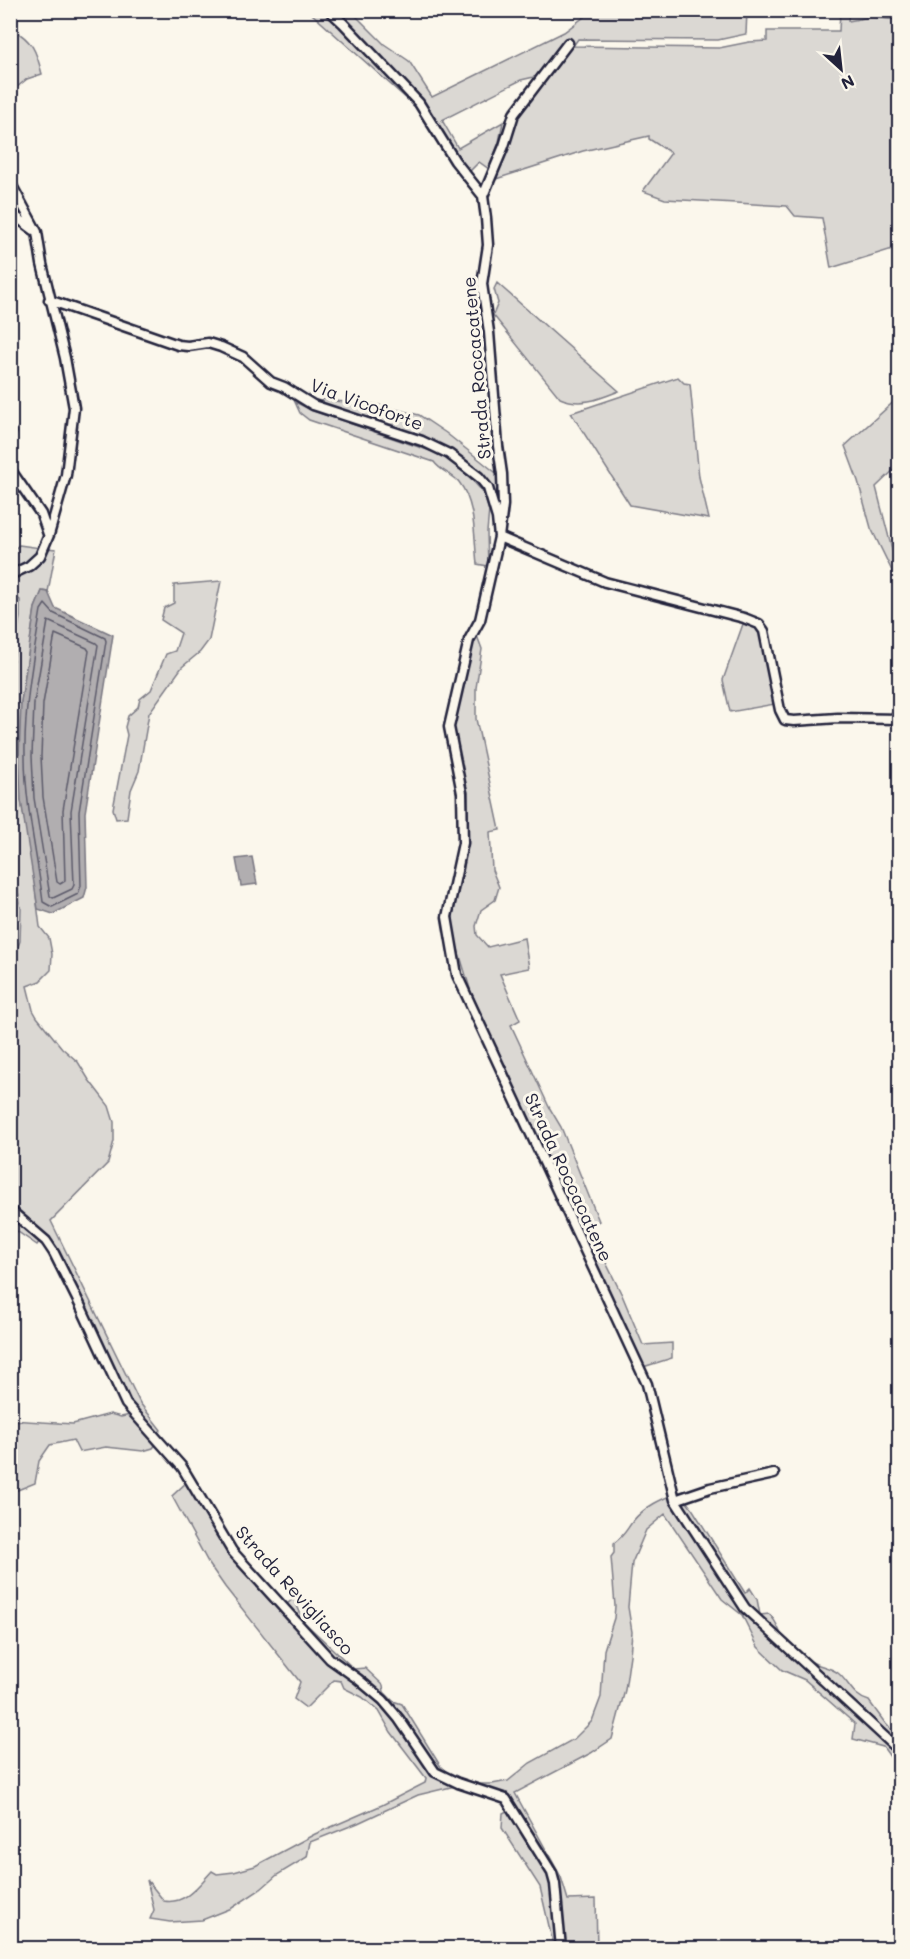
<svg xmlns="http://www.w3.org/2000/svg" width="910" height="1959" viewBox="0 0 910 1959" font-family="Mali,sans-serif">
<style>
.green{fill:#dbd8d3;stroke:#7e7d87;stroke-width:1.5}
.water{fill:#b1aeb0;stroke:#787681;stroke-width:1.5}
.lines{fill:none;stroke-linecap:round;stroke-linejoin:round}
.shore{stroke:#5b5a6a;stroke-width:1.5}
.minor-casing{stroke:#22223b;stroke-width:13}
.minor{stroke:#fbf7ec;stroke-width:8}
.labels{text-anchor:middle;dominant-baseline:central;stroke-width:6;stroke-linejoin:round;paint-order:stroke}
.street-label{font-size:18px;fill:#22223b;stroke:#fbf7ec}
</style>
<rect width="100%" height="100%" fill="#fbf7ec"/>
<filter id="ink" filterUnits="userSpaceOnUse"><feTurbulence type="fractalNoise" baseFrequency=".0167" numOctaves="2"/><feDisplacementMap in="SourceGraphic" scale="12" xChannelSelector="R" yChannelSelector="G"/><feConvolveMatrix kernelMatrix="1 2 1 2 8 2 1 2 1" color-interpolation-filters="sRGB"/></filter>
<g filter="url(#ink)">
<path class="green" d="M310,11H325L414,102L408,100L312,14Z
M333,11H351L384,44L409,61L432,97L564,32L592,11H747L746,34L718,40L578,39L573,46L719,48L749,42L767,41V31H839L840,11H849L848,21L870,17L899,20V247L831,268L822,218L795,216L787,206L665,199L643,191L671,153L649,139V136L583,151L496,179L516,117L547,74L521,80L442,120L458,148L503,122L499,142L489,169L479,162L469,172L453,151L420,102Z
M11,28C33,41 36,50 42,74L27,79L11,92Z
M497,283L619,391C599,399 581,407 560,398L493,315L498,303L494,289Z
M678,377L684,383L690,384L699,477L709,519L630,505L571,413Z
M899,397V465L876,487L899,577L898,583L871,528L858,481L845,446Z
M324,399L333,401L374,404L419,415L446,433L500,476L499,504L497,509L494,491L484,476L452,452L318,403Z
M295,402L311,410L445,456L464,471L482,491L489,510L487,532L488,566L477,564C474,537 476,504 459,482C453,474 441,472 434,462L309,420L300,413Z
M19,545L41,548L29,563L11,571V552Z
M46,548L56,549L48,592L42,591L35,608L21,702L19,756L21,800L31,856L40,927L49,938L52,954L51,970L40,981L27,986L33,1010L37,1017L62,1048L78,1062L89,1080L109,1106L114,1122V1141L108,1163L51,1221L140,1403L161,1430L158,1433L129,1403L44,1235L37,1245L11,1227L10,968L20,941L21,909L10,842V676L20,617V600L11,595V577Z
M221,581L209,640L200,652L182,667L149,713L139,771L131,790L127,818L116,819L113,809L127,735L125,727L128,716L138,707L140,699L151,690L166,654L175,651L181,633L161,620L164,608L174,603V585Z
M743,624L758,629L763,638L775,704L730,712L723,680Z
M476,633L482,649L476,688V719L500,830L490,832L492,870L499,887L495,900L481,910L476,926L477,935L488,947L524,938L529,968L500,974L520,1020L511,1025L549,1107L561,1127L599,1221L588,1226L622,1295L643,1345L672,1343V1358L643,1367L578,1230L471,992L453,933V913L464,868L468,836V792L451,727L471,641Z
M110,1414L121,1417L130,1415L157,1443L153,1448L143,1451L106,1447L79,1452L73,1440L50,1445L39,1461L35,1483L15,1491L11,1487V1420L73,1424Z
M187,1482L238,1564L280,1610L294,1598L304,1622L354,1669L365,1668L383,1685L384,1692L393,1701L402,1704L441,1767L453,1777L479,1784H492L508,1781L530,1763L574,1739L592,1721L601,1697L604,1650L614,1618L615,1606L611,1557L614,1553V1543C625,1535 626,1530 633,1521C645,1506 662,1499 679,1492L693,1510L745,1593L750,1588L757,1599L760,1615L769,1614C780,1624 778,1634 786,1642C794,1650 805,1659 816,1664C824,1667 831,1668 838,1673C850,1683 852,1696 869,1701L885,1723L899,1738V1769L883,1747L853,1739L855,1724L805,1680L782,1670L758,1647L742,1615L722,1599L665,1514L646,1530L632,1563L628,1607L632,1632L630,1655L625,1690L612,1739L591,1753L515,1793L561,1877L568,1900L596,1899L597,1948H554L540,1887L502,1828L503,1813L509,1810L504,1801L455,1786L418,1795L358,1823L310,1842L307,1857L277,1875L261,1889L232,1908L202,1920L170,1922L150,1919L154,1910L147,1880L164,1901C185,1905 199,1885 212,1871L217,1874L234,1872L255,1866L315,1834L382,1805L425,1783L426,1778L391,1732L379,1711L362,1697L344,1688L341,1681L334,1680L306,1708L294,1699L300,1682L225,1587L209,1564L172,1496Z"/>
<path class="water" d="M42,591L48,592L55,608L113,635L85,813L87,887L84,898L53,914L38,909L21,800L19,756L21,702L35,608Z
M252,857L257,884L241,886L236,859Z"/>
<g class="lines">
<path class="shore" d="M45,604L53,613L105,638L106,641L79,812L81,886L78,894L52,907L43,902C37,854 25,805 25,756C24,707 33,658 41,610Z
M48,621L96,643L98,645L71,811L74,885L72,889L53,898L50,896L34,798L32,756L34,703Z
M55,634L87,648L89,651L63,810L65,881L60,884L57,882L43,797L41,756L43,704Z"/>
<defs>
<path id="minor" d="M329,10L343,23L419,103L455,161L483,196L486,218L488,245L482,284L489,332L498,446L502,474L503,505L499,537L480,620L469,640L449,727L462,793L463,843L447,917L457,975L647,1384L675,1500L745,1608L900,1751
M10,182L37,232L42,264L65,358L74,408L66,475L49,535L40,556L29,566L10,575
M483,196L504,146L514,114L568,43
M10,209L15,216L34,230
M49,300L178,345L188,346L208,343L221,347L243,357L271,382L284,387L313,405L422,441L449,454L479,477L488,488L497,518L499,537L605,582L744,618L759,624L764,631L780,710L785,720L794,721L838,718L900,719
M10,434L11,432
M10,469L41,514L48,534
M10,1210L46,1241L54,1253L81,1307L126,1404L182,1467L232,1551L330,1659L358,1679L383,1700L399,1719L435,1772L458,1783L506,1799L552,1873L555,1884L561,1948
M675,1500L710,1488L774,1474"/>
</defs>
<use href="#minor" class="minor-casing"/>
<use href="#minor" class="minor"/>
</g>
</g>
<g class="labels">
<g class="street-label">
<text transform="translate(476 368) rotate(-95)">Strada Roccacatene</text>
<text transform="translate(367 404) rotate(20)">Via Vicoforte</text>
<text transform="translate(569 1177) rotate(65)">Strada Roccacatene</text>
<text transform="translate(295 1590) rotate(48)">Strada Revigliasco</text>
</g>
</g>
<rect width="910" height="1959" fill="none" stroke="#fbf7ec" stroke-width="36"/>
<rect x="18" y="18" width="874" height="1923" fill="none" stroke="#22223b" stroke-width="2" filter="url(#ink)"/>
<g transform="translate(841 69) rotate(153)" stroke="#fbf7ec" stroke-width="4.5" paint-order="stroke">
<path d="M0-4.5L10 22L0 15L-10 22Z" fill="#22223b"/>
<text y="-9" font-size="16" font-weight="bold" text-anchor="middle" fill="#22223b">N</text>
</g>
</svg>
